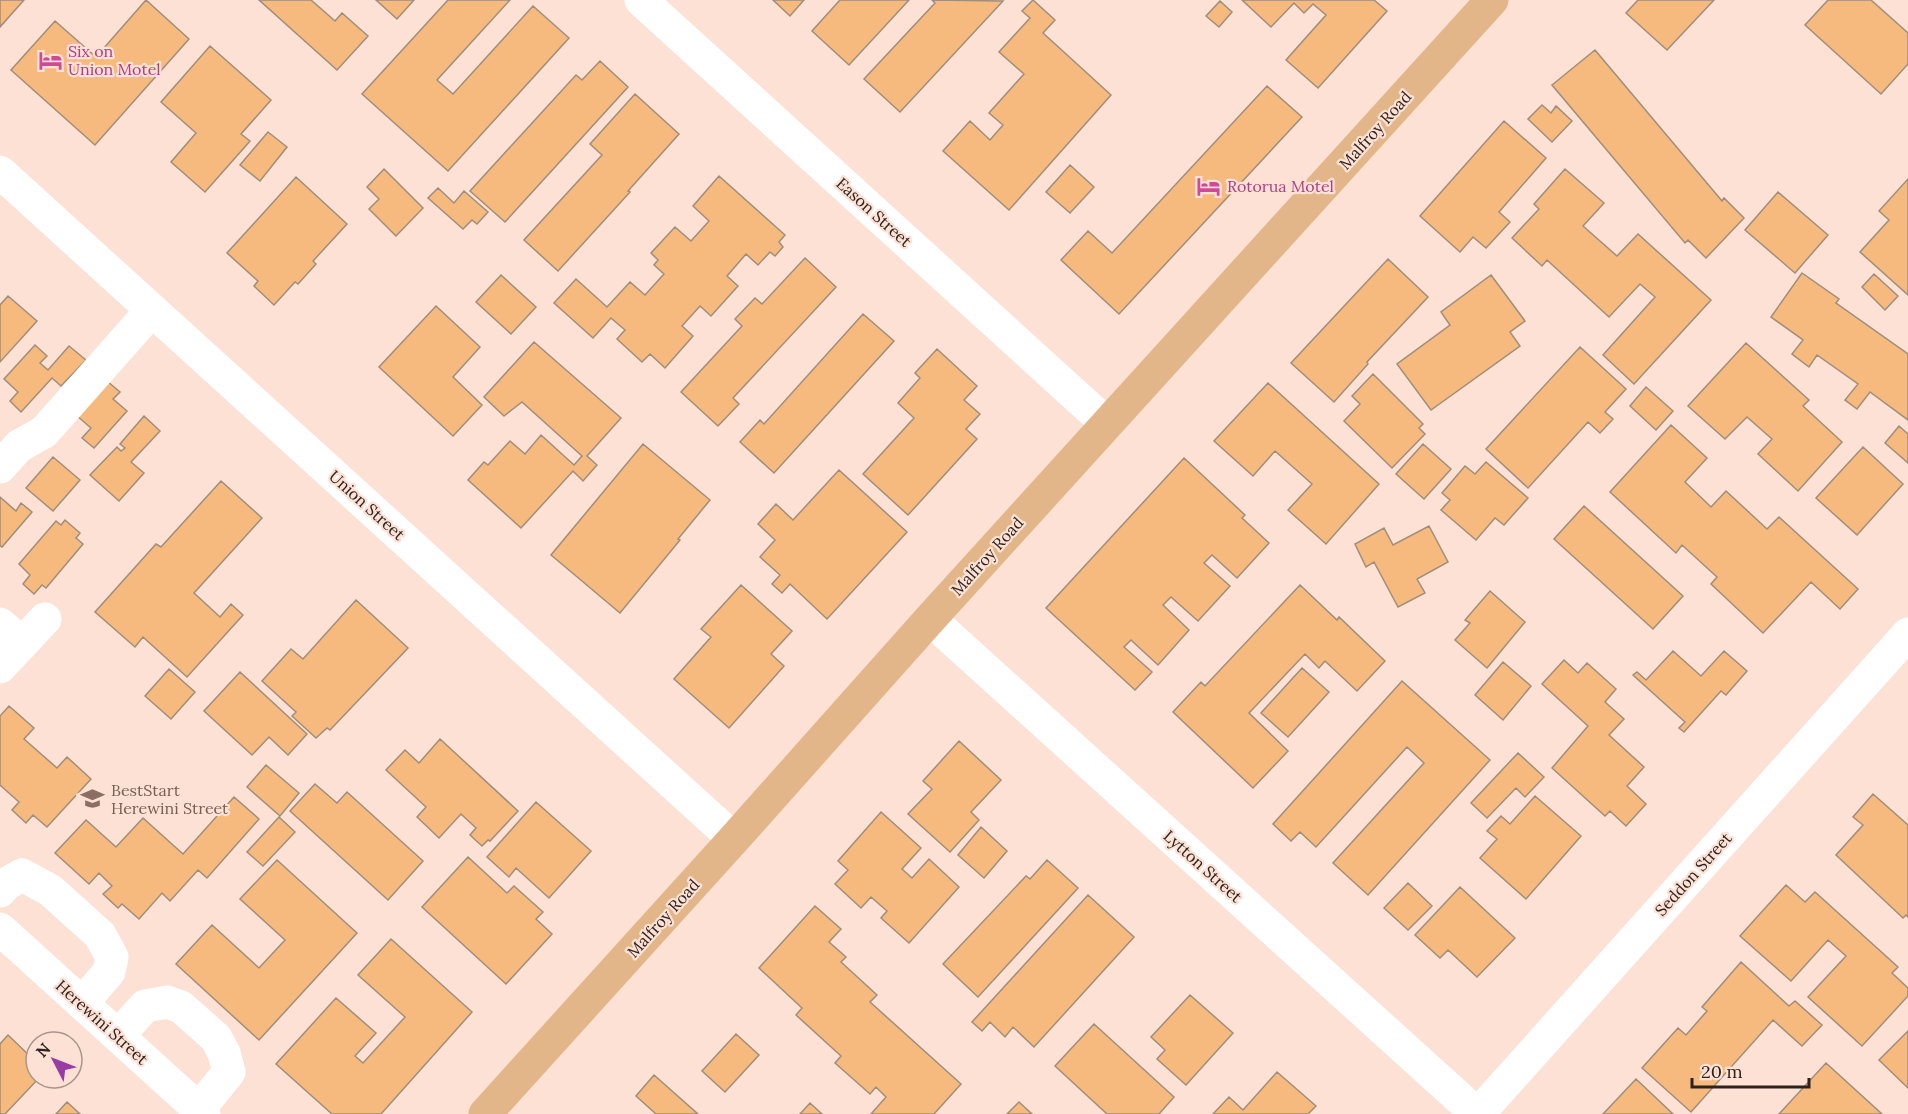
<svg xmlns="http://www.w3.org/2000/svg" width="1908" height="1114" viewBox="0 0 1908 1114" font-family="Lora,serif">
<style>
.building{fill:#f6ba7e;stroke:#a08d7b;stroke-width:1.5}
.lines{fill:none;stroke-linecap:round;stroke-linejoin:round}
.minor{stroke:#fff;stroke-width:33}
.major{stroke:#e3b68a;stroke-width:33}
.labels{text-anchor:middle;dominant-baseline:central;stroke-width:4.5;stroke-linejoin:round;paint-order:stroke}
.hotel-label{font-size:16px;fill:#b23c85;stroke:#fce1d4;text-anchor:start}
.street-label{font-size:16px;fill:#2c221e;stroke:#fce1d4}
.education-label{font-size:16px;fill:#785e54;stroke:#fce1d4;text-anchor:start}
</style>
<rect width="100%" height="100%" fill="#fce1d4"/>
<path class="building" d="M0,0H24L0,27Z
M146,0L189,39L95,145L11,70L55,21L96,57Z
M259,0H311L335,21L342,13L368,36L337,70Z
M376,0H414L397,19Z
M448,0H510L437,80L453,94L533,6L569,38L448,171L362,94Z
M773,0H804L790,16Z
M840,0H909L849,65L812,31Z
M932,0L1003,1L900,112L864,79L935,3Z
M1033,0L1055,20L1043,33L1111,95L1009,210L943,151L970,121L990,140L1003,125L989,113L1024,74L999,52L1030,18L1022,11Z
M1242,0H1374L1387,11L1318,88L1286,60L1326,15L1313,4L1304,13L1294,3L1271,27Z
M1638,0H1714L1667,50L1626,13Z
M1828,0H1871L1908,33V64L1881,94L1805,25Z
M1220,1L1232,12L1219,27L1206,16Z
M210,46L271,100L241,134L250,141L205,192L171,162L196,133L161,102Z
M1595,50L1722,201L1724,198L1744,218L1706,258L1688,240L1685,243L1552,85Z
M600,61L628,87L505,222L470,191L576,75L582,80Z
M1267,86L1302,117L1119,314L1061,260L1088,231L1112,253Z
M635,94L679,134L628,191L630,192L558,271L524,240L602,155L590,144Z
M1542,105L1551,113L1556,106L1572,121L1552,142L1528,119Z
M1504,121L1546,158L1499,212L1510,222L1486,248L1473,237L1460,252L1420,216Z
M268,132L287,147L260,181L240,165Z
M1070,165L1094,187L1070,213L1046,192Z
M384,169L423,208L396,236L369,209L379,199L367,187Z
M1565,169L1604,203L1583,226L1617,256L1638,234L1711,300L1634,384L1603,355L1655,297L1640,284L1609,317L1547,260L1542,266L1512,238L1539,209L1534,204Z
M719,176L785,235L779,242L783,247L775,256L770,252L758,265L746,254L727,276L738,286L711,316L700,306L682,326L693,336L665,368L650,354L642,362L617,339L625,330L611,318L593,338L554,303L576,279L607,307L630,282L645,295L664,274L654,265L658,260L651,253L675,227L691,241L709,221L693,206Z
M296,177L347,224L313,261L316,264L298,284L295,282L274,305L254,286L258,281L227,253Z
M1908,179V295L1860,252L1889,220L1879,211Z
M438,188L454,203L464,191L488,212L477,224L472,220L463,229L428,198Z
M1778,192L1828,235L1795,273L1745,230Z
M805,258L836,287L733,398L739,404L718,426L681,392L742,326L735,319L755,298L762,304Z
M1388,259L1428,297L1367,362L1368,364L1334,402L1291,363Z
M1802,273L1839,299L1836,303L1908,354V420L1870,392L1857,409L1845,400L1858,384L1817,355L1809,367L1792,354L1803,340L1771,317Z
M1874,274L1898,296L1885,310L1862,287Z
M501,275L536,307L511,334L476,302Z
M1491,275L1525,321L1510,332L1520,346L1431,410L1397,364L1450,325L1441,312Z
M8,296L37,321L0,362V305Z
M436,306L480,347L453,377L482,405L453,436L379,367Z
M863,314L894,341L774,473L740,442L760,420L764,424Z
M534,342L621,418L587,456L597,465L583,481L573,471L521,528L468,480L484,462L488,465L510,441L525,454L541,435L574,465L582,456L522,402L504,416L484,397Z
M1746,343L1809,400L1803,406L1842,442L1798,491L1758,454L1772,439L1747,417L1725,439L1688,406Z
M35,345L47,356L40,363L48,370L69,346L86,360L61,386L52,378L21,412L10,401L18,392L4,379Z
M1580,347L1626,389L1605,412L1613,419L1600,433L1588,422L1528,488L1486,449Z
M937,349L977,386L964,400L980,414L966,429L977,439L908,515L863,474L914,418L898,403L920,378L915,373Z
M1373,374L1423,424L1419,428L1425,434L1392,468L1344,421L1360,404L1352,396Z
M107,381L120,392L113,399L127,411L94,448L82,438L91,428L76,415Z
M1268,383L1379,484L1326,544L1288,510L1312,484L1275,451L1253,476L1214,441Z
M1646,387L1673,411L1656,430L1630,406Z
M144,416L160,431L131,462L144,473L119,501L90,475L117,447L121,451L125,448L120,444Z
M1671,425L1707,458L1685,482L1711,507L1726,491L1767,529L1779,517L1858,589L1840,609L1811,582L1763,633L1711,584L1717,577L1682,545L1676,553L1610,492Z
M1899,426L1908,434V463L1885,443Z
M643,444L710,500L678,539L680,540L620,613L551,555Z
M1423,444L1451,469L1424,499L1396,474Z
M1863,447L1903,484L1857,535L1816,498Z
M53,457L80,480L53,511L26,488Z
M1184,458L1245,515L1242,518L1269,543L1237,578L1212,555L1204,563L1230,586L1198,621L1171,597L1163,605L1189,630L1158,665L1131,640L1124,647L1152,672L1135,690L1046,608Z
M1486,462L1528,498L1504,525L1495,518L1476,540L1441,510L1450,500L1442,493L1465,466L1475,474Z
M839,470L907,532L827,619L790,584L782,593L772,584L780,575L760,557L775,540L758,524L776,504L793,520Z
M221,481L262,518L194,593L220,617L231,604L243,615L187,677L143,637L135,647L95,612L156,544L161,547Z
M0,497L16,511L21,503L32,512L2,547L0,546Z
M1584,506L1683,596L1653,629L1554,539Z
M65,520L80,533L76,538L83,544L46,588L42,585L34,594L23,584L30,575L19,564L56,521L61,525Z
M1429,526L1448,562L1417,579L1425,593L1398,607L1374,562L1366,567L1355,544L1384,528L1393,545Z
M741,585L792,631L771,654L784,666L729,728L674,679L711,637L701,629Z
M1300,585L1337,620L1339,617L1385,661L1357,691L1325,661L1319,668L1305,654L1249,713L1288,751L1253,788L1173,712L1201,682L1205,686Z
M1490,591L1525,622L1487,668L1455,640L1470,623L1465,620Z
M356,600L408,648L330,730L327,728L316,738L292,716L296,712L262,681L291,649L303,659Z
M1673,651L1701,676L1724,651L1747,671L1726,695L1721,691L1684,732L1679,728L1685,722L1633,675L1637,672L1646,680Z
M1564,660L1578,673L1587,663L1616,689L1605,702L1624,719L1609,735L1644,767L1627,786L1646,804L1626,826L1610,811L1605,816L1552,768L1588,726L1542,684Z
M1503,662L1531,686L1503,720L1475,695Z
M1302,668L1329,692L1288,737L1261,713Z
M169,669L195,692L171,719L145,696Z
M240,672L307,734L288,755L269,737L252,755L204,711Z
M1402,681L1490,760L1368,895L1333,863L1424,763L1407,747L1316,847L1300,832L1291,841L1273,824Z
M9,706L34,728L24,739L57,768L67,757L91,779L47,827L33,815L26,823L12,810L19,802L0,785V716Z
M440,739L518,811L490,841L488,840L482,846L470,835L476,828L461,814L439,838L417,817L426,807L386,770L405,750L419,763Z
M959,741L1001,780L971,812L979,820L950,852L908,814L932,789L923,781Z
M1518,753L1544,777L1525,797L1516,788L1487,818L1471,803Z
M266,765L299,793L280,816L247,787Z
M315,784L337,803L347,792L423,861L388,900L290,811Z
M1873,794L1908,825V917L1906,915L1903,918L1836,855L1863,825L1853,817Z
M1535,796L1581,836L1526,899L1480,858L1497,839L1487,831L1501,816L1510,824Z
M234,797L259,819L207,878L198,870L170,901L162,893L139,919L122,904L118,908L103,894L112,886L99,873L89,884L55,853L86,820L116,847L143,818L183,854Z
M536,802L591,851L549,898L516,868L509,877L487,857Z
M881,812L921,848L902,869L912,878L929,859L959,887L909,943L881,918L887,911L871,897L861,908L835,884L848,870L838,861Z
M279,817L295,832L263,866L247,852Z
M981,827L1007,851L984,878L958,855Z
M468,857L507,893L514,886L543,912L536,919L552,934L506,984L422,907Z
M277,860L357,933L259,1040L176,964L212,925L259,968L285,940L240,899Z
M1047,860L1078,888L978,997L943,964L1026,876L1030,879Z
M1408,883L1432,906L1408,930L1384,908Z
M1786,885L1805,902L1815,892L1898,967L1892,973L1908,988V996L1862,1046L1808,997L1846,956L1828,940L1791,981L1740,936Z
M1460,887L1515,938L1477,977L1448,950L1440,958L1415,935Z
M1088,895L1134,937L1034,1047L1013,1027L1005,1037L990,1022L982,1031L972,1022Z
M815,906L841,929L829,942L846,957L841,962L877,995L870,1002L961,1084L934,1114H871L886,1097L876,1087L870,1094L835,1063L841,1056L796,1015L802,1008L759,968Z
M391,939L472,1012L381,1114H332L276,1064L336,998L376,1033L355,1056L363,1063L405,1017L358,975Z
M1741,962L1789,1006L1795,1001L1822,1025L1802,1046L1773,1020L1691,1112L1642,1068L1678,1028L1686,1035L1707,1011L1702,1007Z
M1190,995L1233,1033L1186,1085L1157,1059L1165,1050L1151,1037Z
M1094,1024L1174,1097L1159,1114H1107L1055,1066Z
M1908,1031V1088L1879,1060Z
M736,1034L759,1055L725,1092L702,1071Z
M8,1035L36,1062V1078H39L5,1114H0V1044Z
M1826,1063L1882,1114H1779Z
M1277,1072L1316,1106L1308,1114H1213L1229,1097L1243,1110Z
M654,1075L698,1114H656L636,1096Z
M1636,1079L1673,1114H1603Z
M67,1102L80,1114H56Z
M1019,1102L1032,1114H1007Z
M810,1103L822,1114H800Z"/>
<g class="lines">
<path class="minor" d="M641,0L1107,424
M0,172L734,839
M0,467L19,446L44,432L152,310
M930,619L1477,1114
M0,624L22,644
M0,667L45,619
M0,891L6,884L22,875L50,890L100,935L112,957L109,972L82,1003
M0,929L204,1114
M118,1036L145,1006L167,1002L181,1007L216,1038L224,1053L229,1072L199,1109
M1478,1114L1908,634"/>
<path class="major" d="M485,1114L734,839L930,619L1492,0"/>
</g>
<defs>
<symbol id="hotel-bare" viewBox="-9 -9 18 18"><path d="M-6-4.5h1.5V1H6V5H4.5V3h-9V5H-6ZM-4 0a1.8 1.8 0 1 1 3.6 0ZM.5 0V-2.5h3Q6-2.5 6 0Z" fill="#d1479c" stroke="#fce1d4" stroke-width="2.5" paint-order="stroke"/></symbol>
<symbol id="school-bare" viewBox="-9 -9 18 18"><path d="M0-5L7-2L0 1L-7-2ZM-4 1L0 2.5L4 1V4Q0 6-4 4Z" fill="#8d6e63" stroke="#fce1d4" stroke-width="2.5" paint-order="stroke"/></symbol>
</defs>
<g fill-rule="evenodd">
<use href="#hotel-bare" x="34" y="44" width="33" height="33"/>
<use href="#hotel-bare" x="1192" y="170" width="33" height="33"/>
<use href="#school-bare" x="76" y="782" width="33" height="33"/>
</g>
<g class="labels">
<g class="hotel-label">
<text x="68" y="51">Six on<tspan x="68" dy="18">Union Motel</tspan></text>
<text x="1227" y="186">Rotorua Motel</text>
</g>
<g class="street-label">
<text transform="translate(1375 130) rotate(-48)">Malfroy Road</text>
<text transform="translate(874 212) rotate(42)">Eason Street</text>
<text transform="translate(367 505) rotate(42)">Union Street</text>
<text transform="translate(987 556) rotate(-48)">Malfroy Road</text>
<text transform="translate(1203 866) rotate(42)">Lytton Street</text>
<text transform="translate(1693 874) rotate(-48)">Seddon Street</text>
<text transform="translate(663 918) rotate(-48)">Malfroy Road</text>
<text transform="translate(102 1022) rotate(42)">Herewini Street</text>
</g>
<g class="education-label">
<text x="111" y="790">BestStart<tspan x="111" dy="18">Herewini Street</tspan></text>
</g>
</g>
<g transform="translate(54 1060) rotate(312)"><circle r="28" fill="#fce1d4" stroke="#a9958b" stroke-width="1.5"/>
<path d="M0-4.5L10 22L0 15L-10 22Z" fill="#973ba5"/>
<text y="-9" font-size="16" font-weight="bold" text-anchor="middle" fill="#2c221e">N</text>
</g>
<path d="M1692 1078v9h117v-9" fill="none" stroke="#2c221e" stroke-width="3"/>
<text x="1701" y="1078" font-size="18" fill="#2c221e" stroke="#fce1d4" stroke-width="4.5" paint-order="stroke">20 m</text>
</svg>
